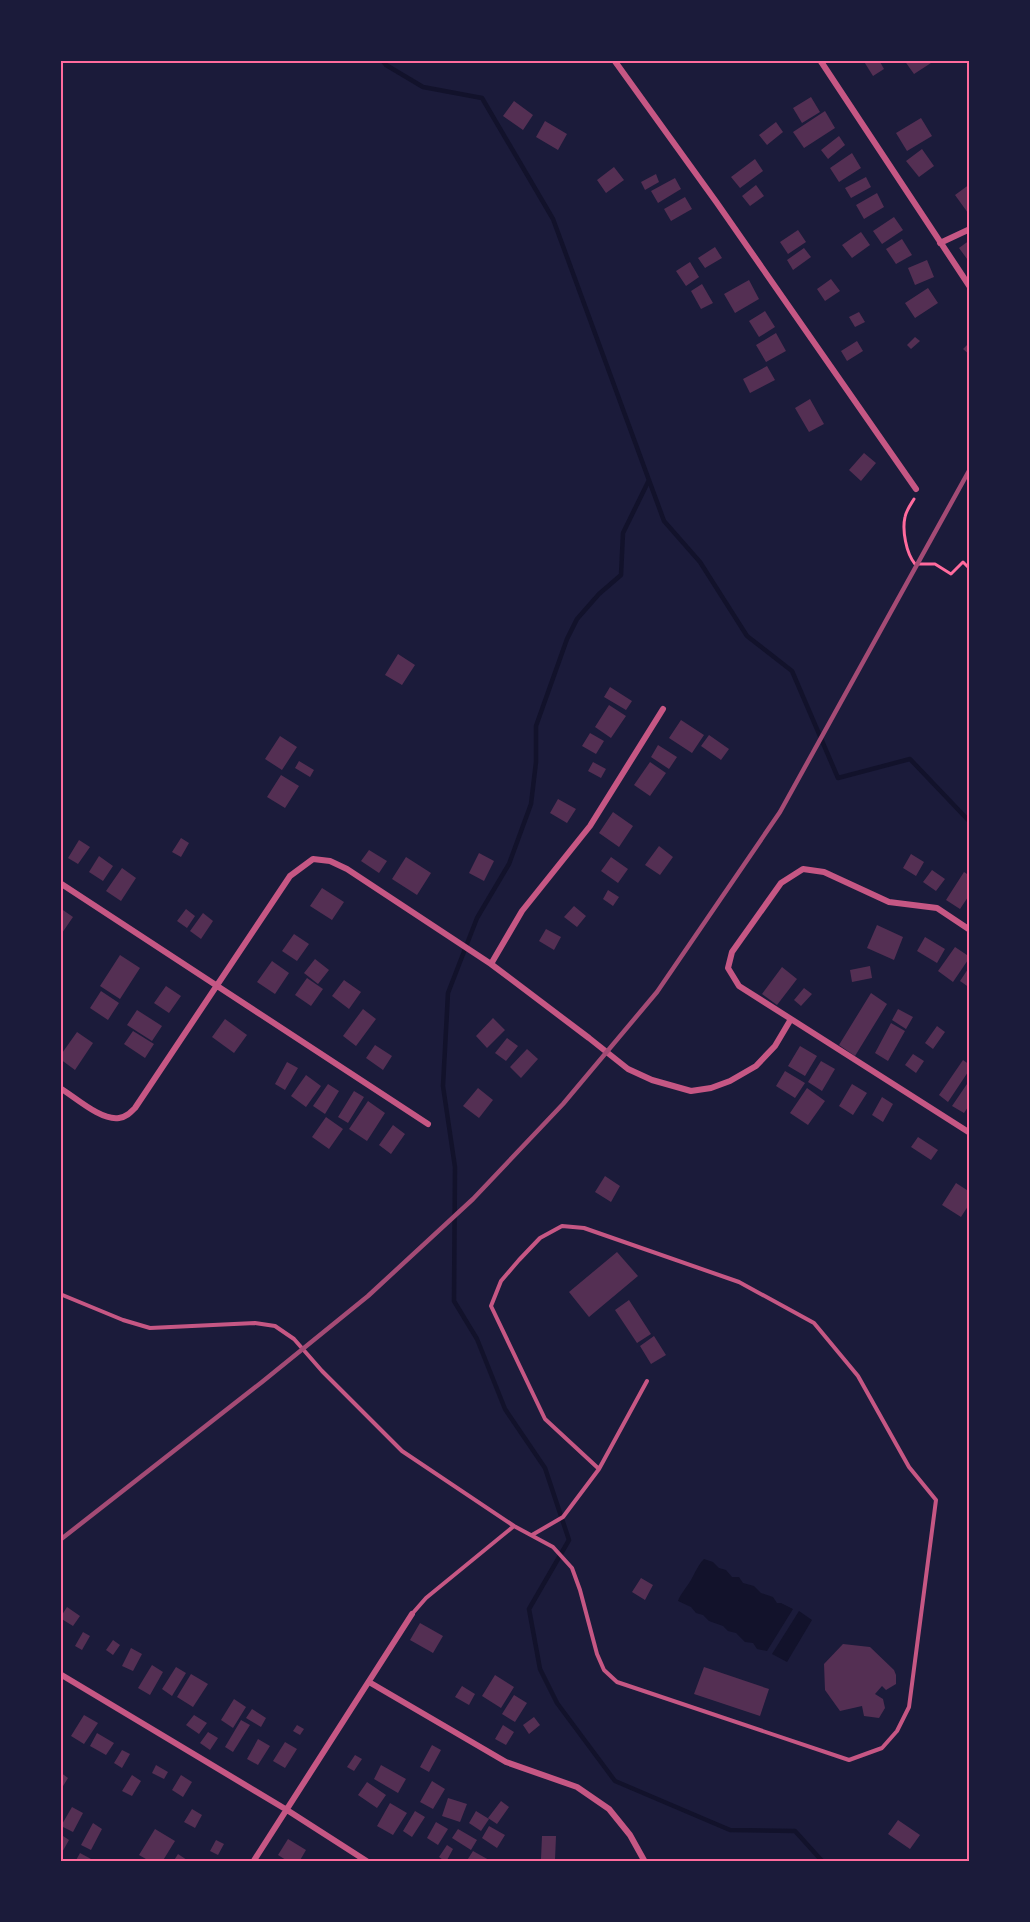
<svg xmlns="http://www.w3.org/2000/svg" width="1030" height="1922" viewBox="0 0 1030 1922" font-family="'DejaVu Sans',sans-serif">
<style>
.water{fill:#12122b}
.lines{fill:none;stroke-linecap:round;stroke-linejoin:round}
.stream{stroke:#12122b;stroke-width:4.5}
.building{fill:#542f53}
.path{stroke:#ff6b9d;stroke-width:3}
.service{stroke:#c65784;stroke-width:4}
.minor{stroke:#c65784;stroke-width:6}
.rail{stroke:#a44b75;stroke-width:4.5}
.neatline{fill:none;stroke:#ff6b9d;stroke-width:2}
</style>
<rect width="100%" height="100%" fill="#1b1b3a"/>
<path class="water" d="M704,1559L713,1562L719,1568L726,1570L732,1577H739L743,1583L754,1586L761,1593L773,1597L777,1603H781L793,1609L767,1651L757,1649L753,1643L745,1642L736,1633L728,1631L723,1626L709,1621L703,1615L696,1613L691,1607L678,1601C681,1593 687,1587 691,1580C695,1573 698,1565 704,1559Z
M799,1611L812,1620L787,1662L772,1654Z"/>
<g class="lines">
<path class="stream" d="M382,60L386,65L423,87L482,98L553,219L664,521L700,562L747,636L792,671L838,778L910,759L970,822
M649,480L623,533L621,575L599,594L577,619L567,639L536,726V762L531,804L509,864L477,918L448,993L443,1086L455,1167L454,1301L477,1339L505,1409L545,1468L569,1540L529,1609L540,1669L557,1703L615,1781L730,1830L795,1831L823,1862"/>
</g>
<path class="building" d="M863,60H879L884,69L873,76Z
M904,60H929L931,63L914,74Z
M811,97L820,112L802,123L793,108Z
M514,101L533,115L523,130L503,116Z
M825,111L835,128L804,148L793,132Z
M921,118L932,136L907,151L896,133Z
M545,121L567,134L558,150L536,137Z
M776,122L783,132L767,145L759,135Z
M839,136L845,145L828,159L821,150Z
M922,149L934,166L919,177L906,161Z
M852,153L861,168L839,182L830,168Z
M755,159L763,171L740,188L731,177Z
M614,167L624,180L606,193L597,180Z
M656,174L659,182L645,190L641,182Z
M866,177L871,187L851,198L845,188Z
M675,178L681,189L658,203L651,191Z
M970,184V212L968,213L955,195Z
M756,185L764,196L750,206L742,196Z
M877,193L884,207L864,219L856,205Z
M685,197L692,209L671,221L664,209Z
M894,217L903,230L882,244L873,231Z
M798,230L806,242L788,254L780,242Z
M861,232L870,245L852,258L842,245Z
M902,239L912,255L896,264L886,249Z
M970,240V263L959,248Z
M715,247L722,258L705,268L698,258Z
M804,248L811,257L793,270L787,260Z
M927,260L934,277L915,285L908,268Z
M690,262L699,277L686,286L676,271Z
M831,279L840,291L825,301L817,289Z
M749,280L759,299L735,313L724,294Z
M702,284L713,303L701,309L691,291Z
M928,288L938,303L915,318L905,303Z
M765,311L775,327L759,337L749,321Z
M859,312L865,322L855,327L849,317Z
M776,333L786,351L766,362L756,345Z
M915,337L920,341L911,349L907,345Z
M857,341L863,351L847,361L841,351Z
M970,342V355L963,349Z
M767,366L775,380L750,393L743,379Z
M810,399L824,424L809,432L795,408Z
M864,453L876,463L861,481L849,470Z
M398,654L415,665L402,685L385,675Z
M610,687L632,701L626,710L604,697Z
M609,705L626,716L611,738L595,727Z
M681,720L704,735L692,753L669,738Z
M590,733L604,741L596,754L582,746Z
M709,735L729,749L721,760L701,746Z
M280,736L297,747L282,770L265,759Z
M658,745L677,757L669,769L651,757Z
M299,761L314,770L310,777L295,768Z
M593,762L606,769L601,778L588,771Z
M650,762L666,773L650,796L634,785Z
M281,775L299,786L285,808L267,797Z
M558,799L576,809L567,823L550,813Z
M613,812L633,826L619,847L599,833Z
M181,838L189,843L181,857L172,852Z
M79,840L90,847L78,864L68,858Z
M659,846L673,857L660,875L645,865Z
M369,850L387,861L379,873L361,861Z
M479,853L494,861L484,881L469,873Z
M911,854L924,862L916,876L903,868Z
M99,856L113,866L103,881L89,872Z
M406,857L431,873L417,895L392,879Z
M611,857L628,869L618,883L601,871Z
M122,868L136,878L121,901L106,891Z
M932,870L945,879L936,891L923,882Z
M964,872L970,876V894L960,909L946,900Z
M322,888L344,902L332,920L310,906Z
M608,890L619,897L613,906L603,899Z
M574,906L586,916L577,927L564,917Z
M60,908L73,917L60,936Z
M186,909L195,916L187,928L177,921Z
M203,913L213,921L201,939L190,931Z
M877,925L903,937L894,960L867,948Z
M546,929L561,937L554,950L539,941Z
M294,934L309,944L297,961L282,951Z
M925,937L945,949L937,963L917,951Z
M955,947L970,957L953,982L938,971Z
M120,955L140,968L120,999L100,986Z
M315,959L329,970L318,984L304,973Z
M272,961L289,973L275,994L257,982Z
M870,966L872,978L852,982L850,970Z
M970,966V988L960,981Z
M782,967L797,979L777,1005L762,994Z
M307,978L323,989L311,1006L295,995Z
M344,980L361,992L349,1009L332,996Z
M166,986L181,996L169,1013L154,1003Z
M804,988L812,994L801,1006L794,1000Z
M101,991L119,1003L108,1020L90,1008Z
M871,993L887,1004L855,1056L839,1045Z
M363,1009L376,1019L356,1046L343,1036Z
M898,1009L913,1017L906,1029L892,1020Z
M137,1010L162,1026L152,1041L127,1025Z
M493,1018L505,1030L487,1048L476,1036Z
M225,1019L247,1035L234,1053L212,1037Z
M891,1023L905,1031L888,1061L875,1053Z
M937,1026L945,1032L933,1049L925,1043Z
M133,1031L154,1044L145,1058L124,1044Z
M77,1032L93,1043L75,1070L60,1059V1056Z
M507,1038L518,1046L506,1061L495,1053Z
M375,1045L392,1056L383,1070L366,1058Z
M800,1046L817,1056L805,1076L788,1066Z
M527,1049L538,1059L521,1078L510,1067Z
M913,1054L924,1061L916,1073L905,1065Z
M963,1060L970,1065V1069L948,1102L939,1095Z
M821,1061L835,1069L822,1091L808,1082Z
M287,1062L298,1068L285,1090L275,1084Z
M785,1071L805,1083L795,1098L776,1086Z
M306,1075L321,1086L306,1107L291,1096Z
M328,1084L339,1091L325,1114L313,1106Z
M852,1084L867,1093L853,1115L839,1106Z
M967,1084L970,1086V1104L964,1113L952,1106Z
M478,1088L493,1100L479,1118L463,1106Z
M807,1088L825,1101L808,1125L790,1113Z
M354,1091L364,1097L348,1123L338,1117Z
M882,1097L893,1104L883,1122L872,1115Z
M368,1101L385,1113L367,1141L349,1129Z
M326,1117L343,1129L329,1149L312,1137Z
M393,1125L405,1134L391,1154L379,1145Z
M918,1137L938,1150L931,1160L911,1147Z
M605,1176L620,1186L611,1202L595,1192Z
M956,1183L970,1192V1203L961,1217L942,1205Z
M617,1252L638,1276L589,1317L569,1292Z
M629,1300L651,1334L637,1343L615,1310Z
M654,1336L666,1355L651,1364L640,1346Z
M641,1578L653,1585L645,1600L632,1592Z
M67,1607L80,1616L73,1626L60,1618Z
M420,1623L443,1636L433,1653L410,1640Z
M83,1632L90,1636L82,1650L75,1646Z
M113,1640L120,1645L113,1655L106,1650Z
M843,1644L870,1647L894,1670L896,1675V1684L886,1690L882,1686L875,1694L883,1699L885,1708L879,1718L864,1716L862,1706L840,1711L825,1690L824,1664Z
M131,1648L142,1654L133,1671L122,1666Z
M152,1665L163,1672L150,1695L138,1688Z
M176,1667L186,1673L172,1696L162,1689Z
M704,1667L769,1689L760,1716L694,1694Z
M191,1674L208,1684L193,1707L177,1697Z
M495,1675L514,1687L501,1708L482,1696Z
M462,1686L475,1694L469,1705L455,1697Z
M514,1695L527,1703L515,1722L502,1714Z
M234,1699L246,1707L233,1728L221,1720Z
M252,1709L266,1718L261,1727L246,1718Z
M84,1715L98,1723L84,1744L71,1736Z
M194,1715L207,1723L199,1734L186,1725Z
M534,1717L540,1725L529,1734L523,1725Z
M241,1720L250,1725L233,1752L225,1747Z
M297,1725L304,1729L300,1735L293,1731Z
M503,1725L514,1732L506,1745L495,1739Z
M208,1732L218,1738L210,1750L200,1743Z
M97,1733L114,1743L106,1755L90,1746Z
M258,1739L270,1746L258,1765L247,1759Z
M285,1742L297,1749L285,1768L273,1761Z
M432,1745L441,1750L429,1772L420,1767Z
M122,1750L130,1754L122,1768L114,1763Z
M355,1755L362,1759L354,1771L347,1767Z
M156,1765L168,1772L164,1779L152,1773Z
M381,1765L406,1779L398,1793L374,1779Z
M60,1772L68,1778L60,1791Z
M132,1775L141,1781L132,1796L122,1791Z
M181,1775L192,1782L183,1797L172,1790Z
M432,1781L445,1789L433,1809L420,1802Z
M367,1782L386,1795L377,1808L358,1795Z
M448,1798L467,1804L460,1822L442,1816Z
M501,1801L509,1807L497,1824L488,1818Z
M390,1803L407,1813L393,1835L377,1826Z
M72,1807L83,1813L73,1832L61,1826Z
M192,1809L202,1815L195,1828L184,1822Z
M415,1811L425,1817L412,1837L403,1831Z
M476,1811L489,1819L481,1831L469,1823Z
M898,1820L920,1835L910,1849L888,1834Z
M436,1822L448,1829L438,1845L427,1838Z
M93,1823L102,1829L91,1850L81,1845Z
M489,1826L505,1835L497,1848L482,1838Z
M155,1829L175,1841L162,1862H151L139,1855Z
M458,1829L477,1840L471,1850L452,1838Z
M60,1834L69,1840L60,1856Z
M542,1836H556L555,1860L541,1859Z
M288,1839L306,1850L299,1862H289L278,1855Z
M216,1840L224,1844L218,1855L210,1851Z
M447,1845L453,1849L446,1862L439,1857Z
M473,1851L489,1860L488,1862H466Z
M80,1853L91,1859L89,1862H75Z
M178,1854L190,1862H173Z"/>
<g class="lines">
<path class="path" d="M914,499C911,504 906,511 905,517C902,530 906,553 915,564H935L951,574L963,562L970,569"/>
<path class="service" d="M60,1294L123,1320L150,1328L255,1323L275,1326L294,1339L322,1371L402,1451L514,1526L553,1547L572,1568L580,1590L597,1654L604,1670L617,1682L849,1760L882,1748L897,1731L909,1707L936,1500L909,1467L858,1376L814,1323L739,1282L584,1228L562,1226L540,1238L519,1260L501,1281L491,1306L545,1419L599,1469L563,1517L532,1535
M599,1469L647,1381
M412,1614L426,1598L514,1526"/>
<path class="minor" d="M614,60L717,203L916,489
M820,60L970,287
M940,243L970,229
M60,883L428,1124
M491,964L522,911L590,826L663,709
M791,1019L739,986L728,968L732,952L781,883L803,869L824,872L889,902L937,908L970,930
M60,1088C75,1097 101,1121 119,1118C126,1117 130,1113 135,1108L290,876L313,859L330,861L347,869L491,964L589,1038L628,1069L652,1080L691,1091L711,1088L730,1081L756,1066L775,1046L791,1019L970,1133
M60,1674L287,1810L368,1862
M369,1682L506,1762L577,1787L609,1809L630,1835L645,1862
M253,1862L412,1614"/>
<path class="rail" d="M60,1540L262,1382L368,1296L473,1199L563,1104L657,992L780,812L970,469"/>
</g>
<rect width="1030" height="1922" fill="none" stroke="#1b1b3a" stroke-width="123"/>
<rect x="62" y="62" width="906" height="1798" class="neatline"/>
</svg>
